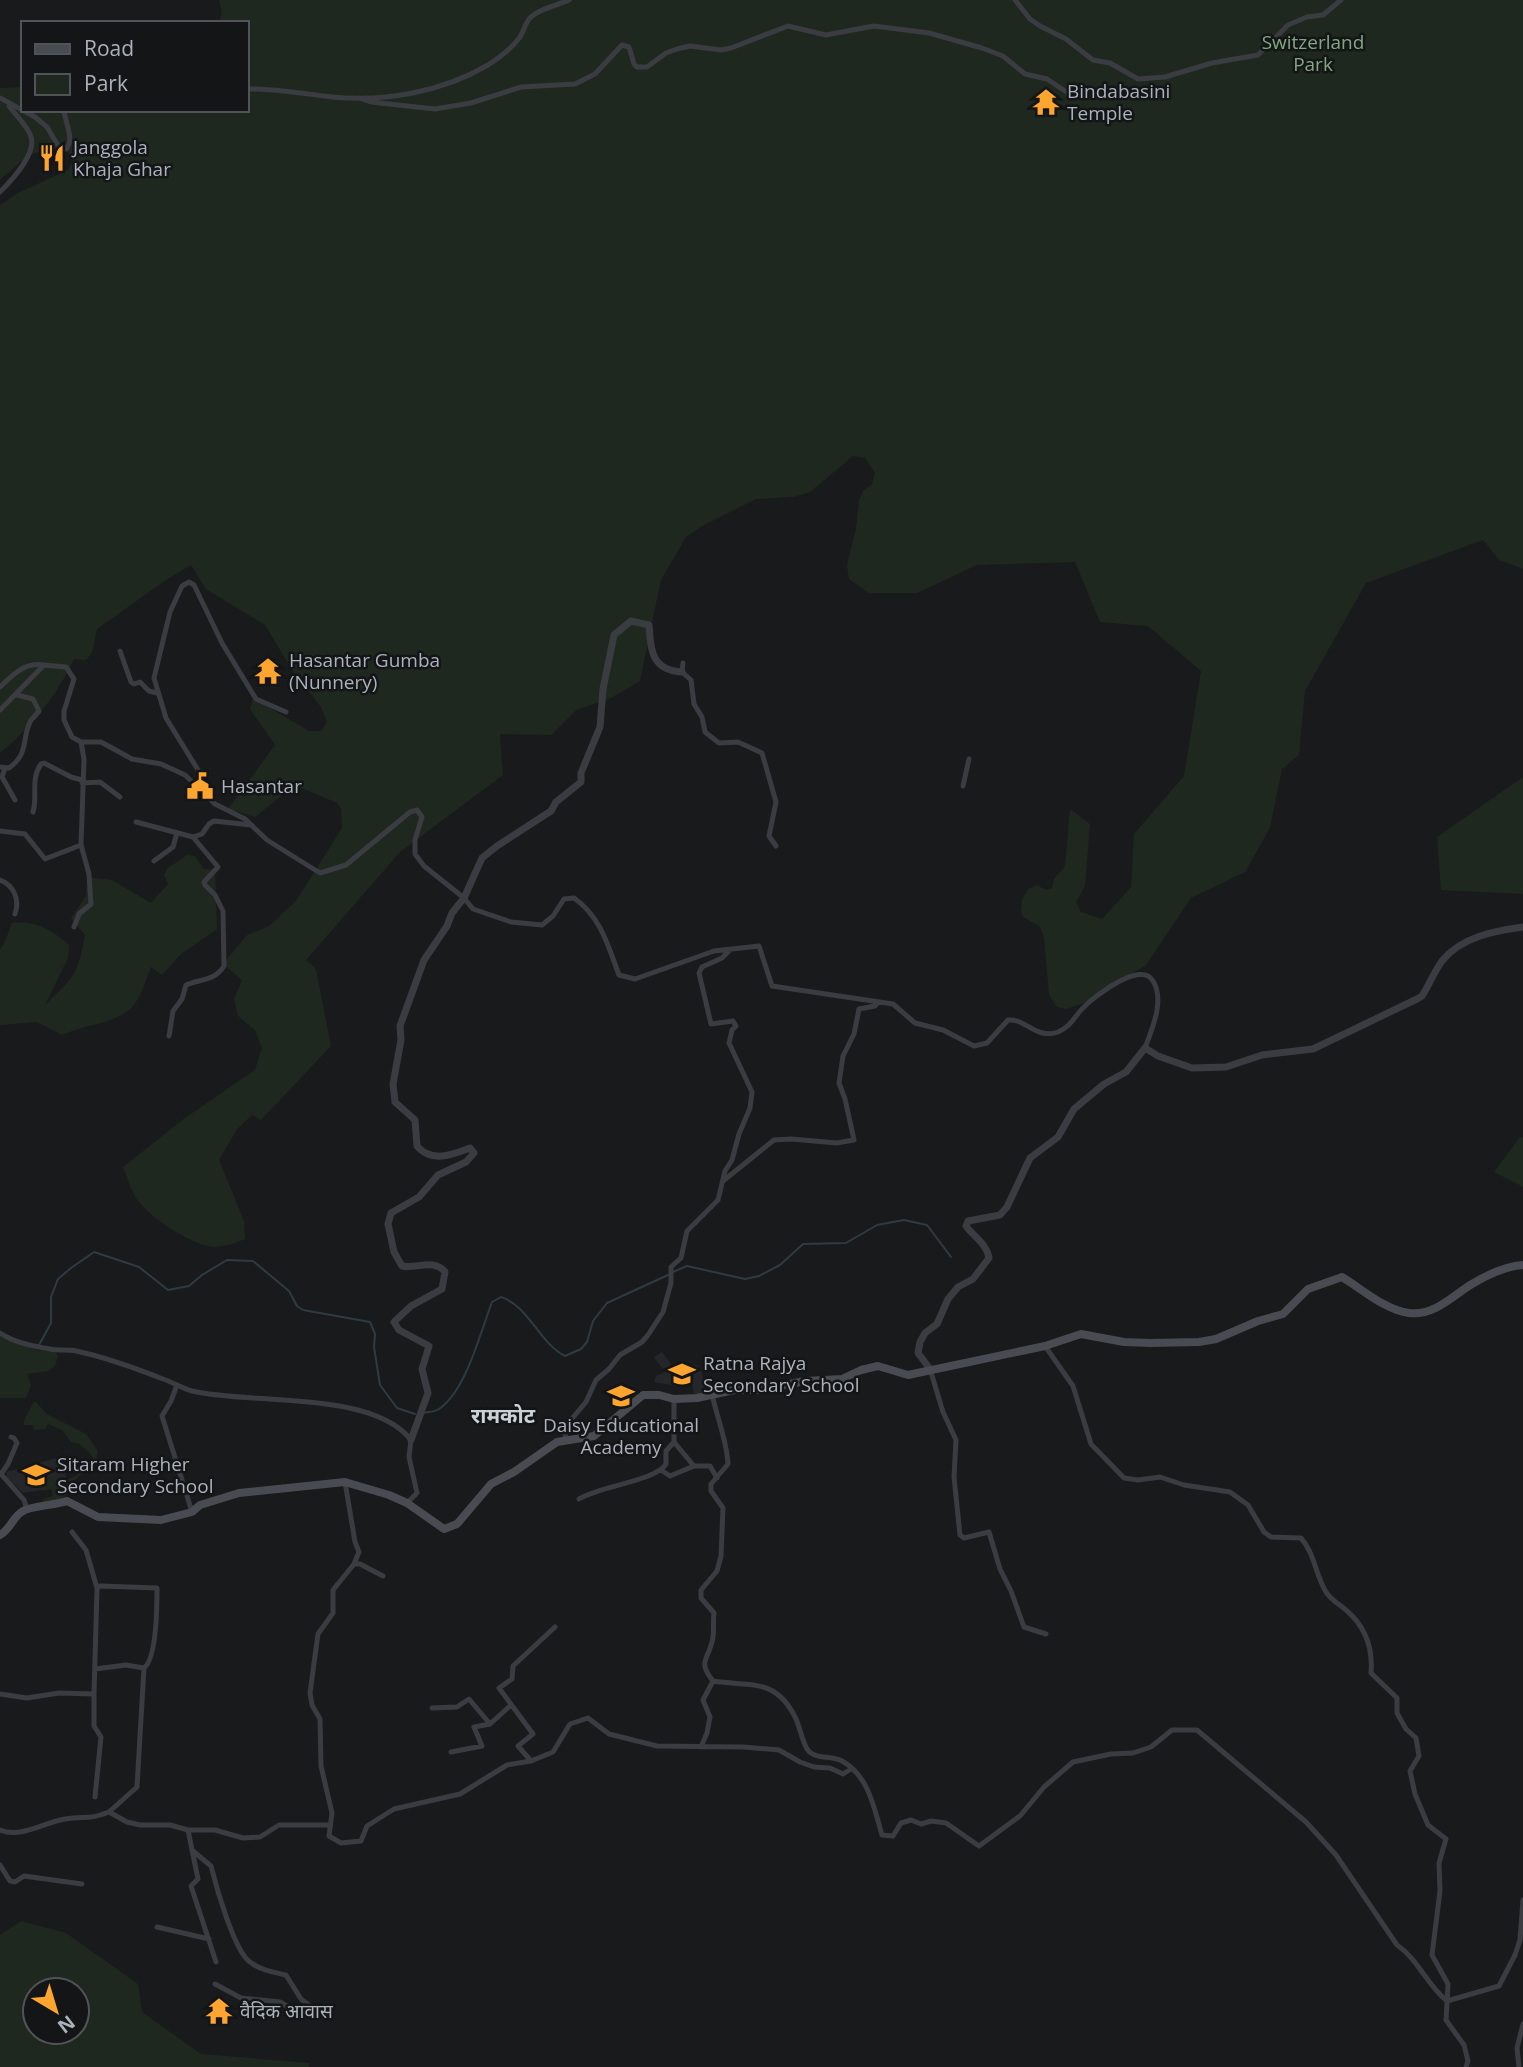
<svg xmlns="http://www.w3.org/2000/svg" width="1523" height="2067" viewBox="0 0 1523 2067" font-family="'Open Sans','Noto Sans Devanagari',sans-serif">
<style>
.built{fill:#252629}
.green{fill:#1f281f;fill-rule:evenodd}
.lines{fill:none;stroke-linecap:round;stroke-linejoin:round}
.stream{stroke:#2e3b41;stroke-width:2}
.minor{stroke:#3a3c41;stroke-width:5}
.tertiary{stroke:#3a3c41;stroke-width:7}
.secondary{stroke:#484b51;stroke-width:8}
.labels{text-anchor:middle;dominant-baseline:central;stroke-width:5;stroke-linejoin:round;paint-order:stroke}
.park-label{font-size:19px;fill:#83a881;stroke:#141517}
.poi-label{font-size:19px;fill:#abb2bc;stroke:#141517;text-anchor:start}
.neighbourhood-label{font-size:21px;font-weight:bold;fill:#ccd1d8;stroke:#141517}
</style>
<rect width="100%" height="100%" fill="#191a1c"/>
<path class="built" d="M662,1352L673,1367L696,1365L701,1369L706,1393L694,1395L692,1383L677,1386L654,1382L656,1376L665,1372L654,1357Z
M64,1456L66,1481L54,1482L53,1478L41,1480L42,1490L23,1493L8,1478L6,1472Z"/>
<path class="green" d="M219,0H1523V569L1499,560L1483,540L1366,583L1305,691L1299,755L1282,769L1270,828L1245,872L1191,898L1146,965L1084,1003L1066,1009L1057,1007L1049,995L1044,937L1039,926L1023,917L1021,912L1022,899L1028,889L1037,885L1046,890L1052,888L1054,879L1065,866L1070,809L1090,824L1085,886L1076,902L1081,912L1102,919L1131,887L1134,834L1184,776L1201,671L1148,626L1100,622L1075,562L977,565L917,593H869L849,579L847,565L856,528L859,500L863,491L872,484L875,473L865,458L853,456L810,492L793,497L756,499L702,526L686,537L661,580L640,681L611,698L576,710L551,735L500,734L503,775L400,852L306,960L316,969L331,1046L261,1120L252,1115L237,1129L219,1160L244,1221L245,1239C236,1243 223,1247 213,1247C192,1245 152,1219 139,1202C131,1193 128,1178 123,1167L185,1118L255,1070L262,1048L255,1030L238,1016L234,999L242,980L223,964L247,935L269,926L296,901L342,828L341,809L337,803L295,785L255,817L228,809L275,745L250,709L253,698L309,731H321L327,722L321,707L294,673L265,625L206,589L191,565L166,580L97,629C93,641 96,651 86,660L74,659C58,694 30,729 0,753V205L18,193L68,170L73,160L67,151C31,147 26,158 0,180V88L23,87V110H247V23H219L222,13Z
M1523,777V894L1441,890L1437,837Z
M187,855L195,856L204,869L215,870L217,929L180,955L162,975L151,967C146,979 141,998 132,1007C116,1024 83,1025 62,1035L37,1022L0,1025V949L3,946L12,923C33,919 54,931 69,945L68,958L45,1005C75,976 77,976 85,935L71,918L86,896L87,877L112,880L151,903L168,884L164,875L168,868Z
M1520,1137L1523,1138V1187L1494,1172Z
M0,1336L36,1350L56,1352L58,1356L55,1366L48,1371L27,1374L31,1385L26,1398H0Z
M36,1402L47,1414L86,1434L98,1451L96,1460L73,1482L65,1497L43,1504V1499L53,1496L51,1489L42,1491L40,1480L53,1478L54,1482C71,1481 83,1473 93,1459L91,1454L79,1444L71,1442L62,1430L48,1424L45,1429L34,1430L33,1425H24V1421L33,1403Z
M21,1921L66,1933L138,1984L142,2012L201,2054L309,2063V2067H0V1935ZM35,1990H77V2032H35Z"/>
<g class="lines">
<path class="stream" d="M673,1272L687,1266L745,1279L759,1276L780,1265L803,1244L846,1243L877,1225L904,1220L927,1225L951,1257
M39,1345L51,1323V1297L58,1279L71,1268L94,1252L139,1267L168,1290L189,1286L202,1275L227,1260L253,1261L289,1291L297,1306L303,1310L370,1322L375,1334L374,1347L380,1385L397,1408L415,1414
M423,1413C428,1412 435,1412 439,1409C466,1391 480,1333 492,1302L501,1297C529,1306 539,1343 565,1356L581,1349L587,1342L593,1321L607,1303L668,1275"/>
<path class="minor" d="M1015,0L1030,19L1040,26L1066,39L1093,60L1110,63L1138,79L1165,77L1212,63L1258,55L1288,25L1307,17L1323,15L1341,0
M247,89C276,88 303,94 332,97C385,102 442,92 488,65C499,58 512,48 520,37C524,31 525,23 530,18C538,9 558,5 569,0
M0,98L35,117L47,127L60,149H66C75,139 65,123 64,110
M359,98L371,102L435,109L471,103L521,87L575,84L595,74L622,45L629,47L634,64L637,67H647L666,53L677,49L690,46L721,50L731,48L788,26L826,35L874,26L929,33L982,48L1003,56L1025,74L1047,79L1068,93
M0,192C12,180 39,151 30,134C25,124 16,115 9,106
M120,651L131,682L134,684L140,682L149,691L157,693
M683,663L682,672L691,680L694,704L702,717L705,732L719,743L738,742L762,753L776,802L769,836L776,846
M0,687C13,675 24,662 44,665
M0,710L44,665L66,667L74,679L64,711V720L72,737L81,742H101L132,759L161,764L185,775L215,804L245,819L267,840L320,873L346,865L410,812L417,810L422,817L415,840V854L424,866L464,898L473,909L511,922L542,925L553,916L564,899L574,898C601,917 608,946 619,975L635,979L714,951L759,946L772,986L893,1004L915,1023L943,1030L974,1046L987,1043L1008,1020C1025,1018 1036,1040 1058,1032C1072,1026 1075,1015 1085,1006C1096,995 1142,960 1153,981C1165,1000 1152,1029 1145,1048
M0,767L9,768C30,753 21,738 31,720C34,717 37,714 39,711L33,699L17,695
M5,768L2,777L15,800
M82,783L100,782L120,797
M963,786L969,759
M202,789V779L198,770L166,718L154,678L170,612L182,586L189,582L194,585L222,643L256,699L286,712
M33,812C38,795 30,780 41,764L44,763L71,777L82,780
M136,822L193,837L202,834L209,824L214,821L251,825
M0,831L25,834L45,859L81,845L84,759L81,742
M154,861L173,847L177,833
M0,880C14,885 20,900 15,914
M74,927L79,914L91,904L89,874L81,845
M169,1036L173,1011L182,999L186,985C200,979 215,981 224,966L223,911L215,895L205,885L204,882L218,867L193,837
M723,1181L774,1140L791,1139L837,1143L854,1140L845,1099L839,1083L843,1056L854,1034L859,1009L875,1006L878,1002
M0,1333C16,1343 32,1346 50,1349C58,1351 68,1349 76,1351C105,1357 135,1368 163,1379C172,1382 182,1388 192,1391C251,1405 372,1390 411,1440L409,1457L417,1493L407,1503
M1045,1346L1073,1386L1091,1444L1124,1478L1138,1480L1160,1477L1184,1485L1230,1492L1248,1505L1264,1532L1271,1537L1301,1538C1315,1554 1315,1574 1326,1592C1330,1599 1340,1605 1346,1610C1366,1627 1373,1648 1371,1673L1397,1698V1713L1406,1729L1416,1738L1419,1756L1410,1771L1415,1794L1428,1825L1446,1839L1439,1863L1440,1891L1432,1955L1448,1984L1446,2020L1464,2045L1468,2061L1466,2067
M930,1369L943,1412L956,1440L954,1477L960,1535L964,1538L989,1532L1000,1569L1011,1591L1024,1627L1046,1634
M177,1385L171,1401L162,1416L192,1512
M712,1394C717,1418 727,1441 728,1464L711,1484V1491L723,1508L721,1556L717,1571L701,1590V1598L714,1613C713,1621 714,1629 713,1637C710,1659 696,1660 713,1681C751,1687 776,1677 796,1719C800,1728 802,1740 807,1749C814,1760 832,1755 842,1761C869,1776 874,1808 882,1835L893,1836L901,1823L911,1820L921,1824L931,1821L946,1823L979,1846L1020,1816L1044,1787L1073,1762L1111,1754L1133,1753L1151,1747L1172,1730H1197L1306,1822L1336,1855L1397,1945C1418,1959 1427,1985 1447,2001
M674,1399V1442L694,1466H710L717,1478
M566,1440L564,1428L586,1402L596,1380L609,1369L620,1355L642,1342L648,1335L663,1312L671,1283V1267L681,1258L687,1231L718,1200L725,1171L732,1160L739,1134L750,1108L752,1092L729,1043L732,1030L736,1026L733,1021L711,1024L699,973L702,967L722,958L729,951
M661,1470L670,1476L694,1466
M0,1473L24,1500L27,1509
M1,1474L8,1464L17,1443L14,1438L11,1437
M345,1482L355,1542L359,1552L354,1564L333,1590V1613L318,1634L310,1693L312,1705L320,1719L321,1766L332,1813L329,1836L341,1843L361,1841L367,1826L394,1809L460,1794L507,1765L531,1761L553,1752L570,1724L588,1718L609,1734L657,1746L743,1747L779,1750L800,1762L814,1767L830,1768L843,1774L851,1769
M579,1499C599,1486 656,1481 666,1464V1451L674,1442
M72,1532L86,1550L97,1588
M354,1564H360L383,1576
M95,1669L126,1665L144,1668L137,1787L109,1812
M0,1694L27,1698L59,1693L94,1694L97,1589L100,1586L157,1588C157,1605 157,1658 144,1668
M94,1694V1726L101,1737L95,1797
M432,1708L457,1707L469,1699L490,1724L511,1705
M701,1747L707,1733L710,1717L703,1700L713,1681
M451,1752L482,1746L474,1727L490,1724
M531,1761L518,1746L533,1734L499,1688L512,1679L513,1666L555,1627
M0,1830C21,1839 45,1822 65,1819C85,1816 89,1820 109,1812L127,1822L140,1825H170L188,1830H215L243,1838L260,1837L279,1825H329
M188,1830L198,1879L191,1886L216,1962
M193,1851L211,1866C216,1886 234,1951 250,1962C260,1970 273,1972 286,1975L301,1999L314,2009L313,2013L307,2015L298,2013L280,2002L241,1998L215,1984
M0,1865L10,1881L15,1882L24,1876L82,1884
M157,1927L209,1939
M1447,2001L1499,1986L1515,1955L1520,1940L1523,1900
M1519,2067L1517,2048L1523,2024"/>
<path class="tertiary" d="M930,1369L918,1353L920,1342L925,1333L937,1324L948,1299L958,1287L973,1279L989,1258C987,1244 974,1237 966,1226L968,1221L1000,1215L1007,1207L1030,1158L1058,1137L1074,1109L1104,1084L1126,1072L1145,1048L1158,1056L1192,1068L1226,1067L1262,1055L1313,1049L1417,999L1422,996C1429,985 1434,972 1442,961C1461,937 1494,931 1523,927
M411,1440L428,1393L422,1369L429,1346L399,1330L394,1322L411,1306L442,1289L445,1272C434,1258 417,1269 402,1266L394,1252L388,1224L391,1213L419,1197L438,1175L466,1162L474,1153L470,1148C452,1155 431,1163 417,1146L415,1120L395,1102L393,1084L401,1040L400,1026L424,960L447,926L452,913L464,898L482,858L497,846L551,811L556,802L581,782V773L600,727L603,689L614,635L631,621L649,625C651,652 652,670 682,672"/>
<path class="secondary" d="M0,1535C11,1529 13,1516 23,1511C31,1506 56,1505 67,1501L98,1517L161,1520L192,1512L200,1505L239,1493L345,1482L389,1495L407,1503L444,1529L457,1524L491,1484L514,1472L557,1442L594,1436L643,1395H659L674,1399L697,1398L734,1390H757L805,1381L842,1379L861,1370L878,1366L908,1375L1045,1346L1081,1334L1124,1342L1150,1343L1199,1342L1216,1339L1258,1321L1283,1314L1308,1289L1342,1277C1362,1289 1385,1310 1409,1313C1435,1316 1452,1296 1472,1284C1487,1275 1505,1266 1523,1265"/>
</g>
<defs>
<symbol id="temple-bare" viewBox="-9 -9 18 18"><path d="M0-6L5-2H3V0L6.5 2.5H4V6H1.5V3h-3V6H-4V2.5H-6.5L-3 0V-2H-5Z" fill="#fea530" stroke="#141517" stroke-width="2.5" paint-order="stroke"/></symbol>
<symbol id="restaurant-bare" viewBox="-9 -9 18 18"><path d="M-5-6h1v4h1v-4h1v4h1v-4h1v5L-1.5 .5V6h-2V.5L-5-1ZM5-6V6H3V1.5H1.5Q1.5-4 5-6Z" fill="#fea530" stroke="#141517" stroke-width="2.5" paint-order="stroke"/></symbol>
<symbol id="civic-bare" viewBox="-9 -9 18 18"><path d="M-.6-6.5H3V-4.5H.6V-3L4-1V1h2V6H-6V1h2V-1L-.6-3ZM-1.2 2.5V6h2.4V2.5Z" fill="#fea530" stroke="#141517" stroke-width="2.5" paint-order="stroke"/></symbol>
<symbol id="school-bare" viewBox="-9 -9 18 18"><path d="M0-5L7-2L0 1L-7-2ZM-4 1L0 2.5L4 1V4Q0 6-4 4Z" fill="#fea530" stroke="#141517" stroke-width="2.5" paint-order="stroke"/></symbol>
</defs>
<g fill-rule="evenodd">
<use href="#temple-bare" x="1027" y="83" width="38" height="38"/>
<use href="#restaurant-bare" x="33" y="139" width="38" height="38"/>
<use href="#temple-bare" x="249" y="652" width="38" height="38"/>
<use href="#civic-bare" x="181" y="767" width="38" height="38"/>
<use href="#school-bare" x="663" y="1355" width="38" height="38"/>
<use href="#school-bare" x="602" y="1377" width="38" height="38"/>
<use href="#school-bare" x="17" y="1456" width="38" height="38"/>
<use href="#temple-bare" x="200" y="1992" width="38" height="38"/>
</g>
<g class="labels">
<g class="park-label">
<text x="1313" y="42">Switzerland<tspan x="1313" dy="22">Park</tspan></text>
</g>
<g class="poi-label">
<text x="1067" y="91">Bindabasini<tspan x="1067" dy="22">Temple</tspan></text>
<text x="73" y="147">Janggola<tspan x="73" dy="22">Khaja Ghar</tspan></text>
<text x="289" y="660">Hasantar Gumba<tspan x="289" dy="22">(Nunnery)</tspan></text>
<text x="221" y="786">Hasantar</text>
<text x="703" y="1363">Ratna Rajya<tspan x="703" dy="22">Secondary School</tspan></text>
<text x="621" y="1425" text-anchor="middle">Daisy Educational<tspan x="621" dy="22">Academy</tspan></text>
<text x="57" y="1464">Sitaram Higher<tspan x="57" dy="22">Secondary School</tspan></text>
<text x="240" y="2011">वैदिक आवास</text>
</g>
<g class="neighbourhood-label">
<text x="503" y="1415">रामकोट</text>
</g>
</g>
<rect x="21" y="21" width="228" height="91" fill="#141517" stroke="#505459" stroke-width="2"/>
<rect x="35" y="44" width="35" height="10" fill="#484b51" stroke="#505459" stroke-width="2"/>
<text x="84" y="56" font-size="21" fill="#abb2bc">Road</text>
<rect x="35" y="74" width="35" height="21" fill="#1f281f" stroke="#505459" stroke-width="2"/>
<text x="84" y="91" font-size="21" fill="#abb2bc">Park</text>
<g transform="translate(56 2011) rotate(142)"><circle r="33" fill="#141517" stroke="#505459" stroke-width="2"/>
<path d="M0-5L12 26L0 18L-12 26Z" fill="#fea530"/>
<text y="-10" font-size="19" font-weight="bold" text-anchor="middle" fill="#abb2bc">N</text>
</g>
</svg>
